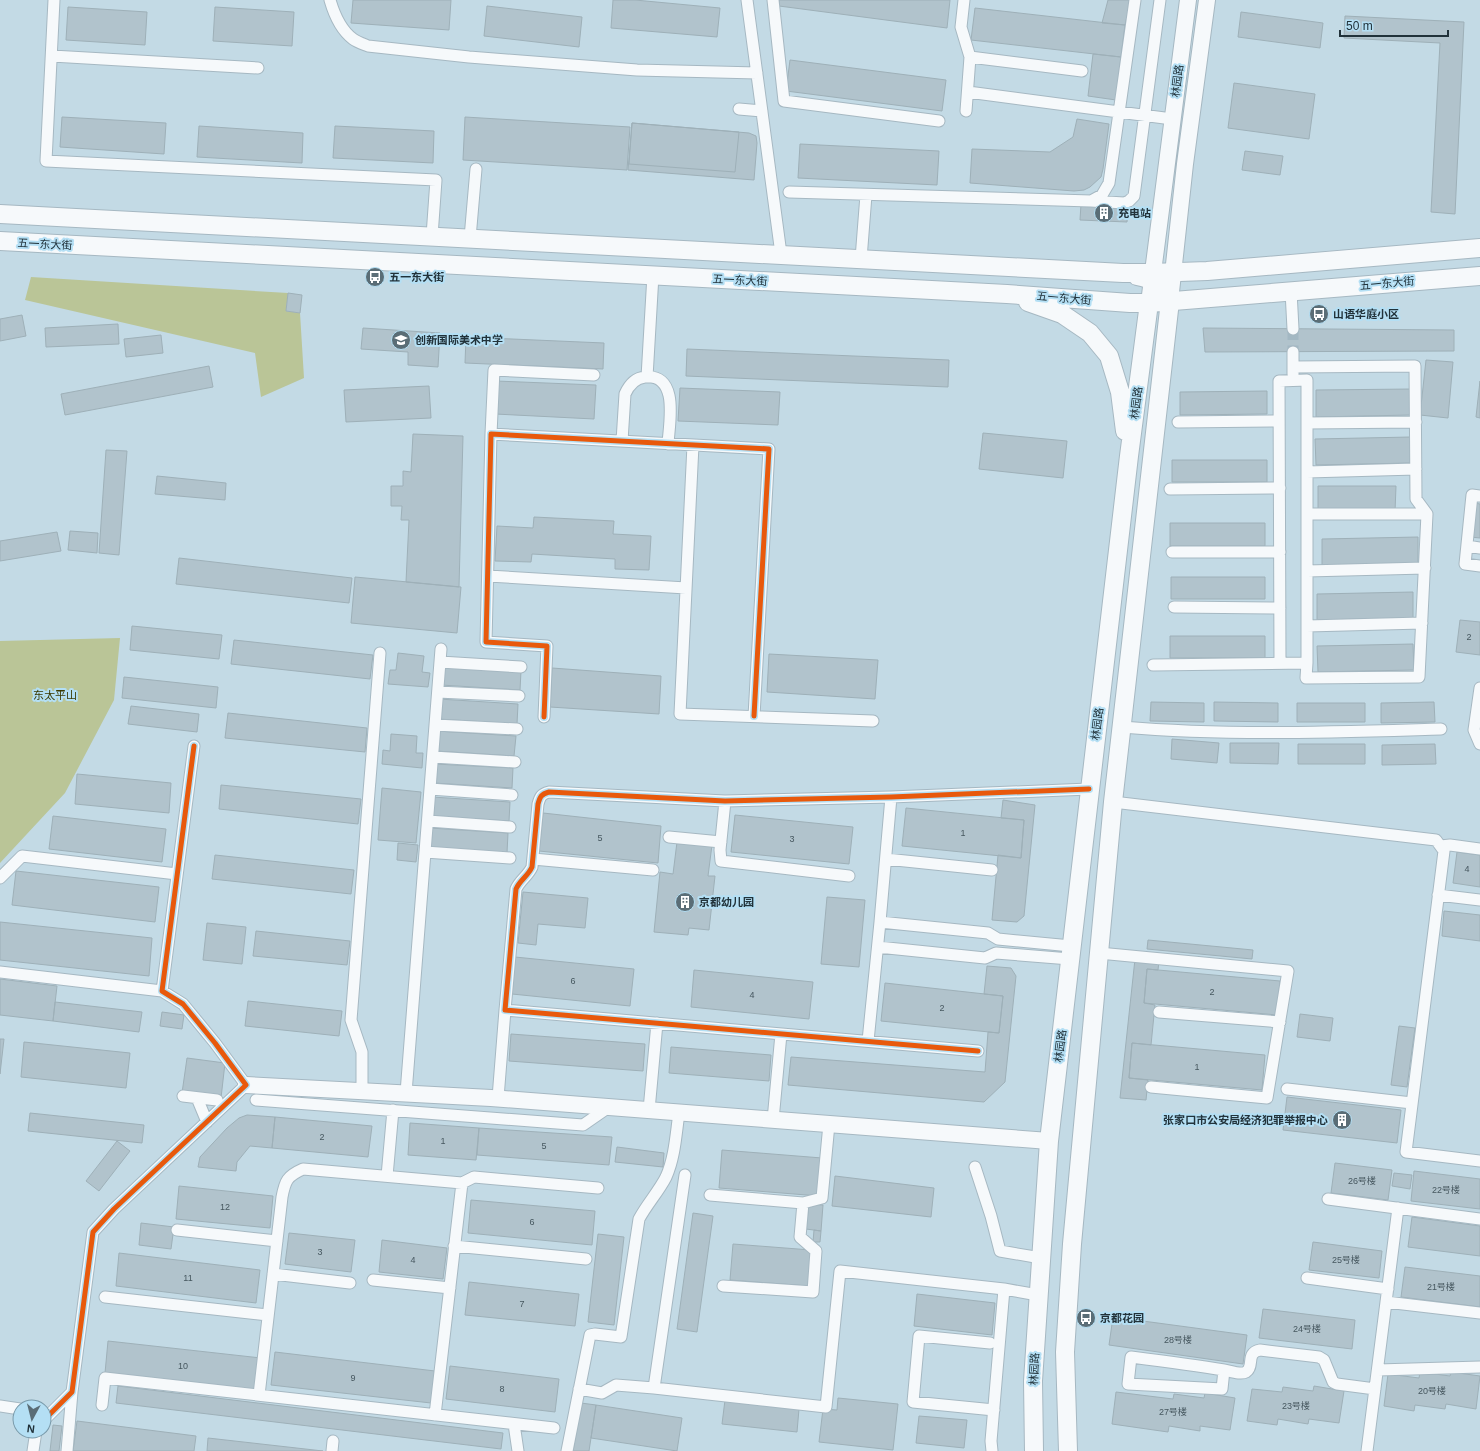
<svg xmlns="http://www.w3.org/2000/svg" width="1480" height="1451" viewBox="0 0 1480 1451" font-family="Arial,'Noto Sans SC',sans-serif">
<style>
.green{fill:#bac597}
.building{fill:#b1c3cc;stroke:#9eb0b8}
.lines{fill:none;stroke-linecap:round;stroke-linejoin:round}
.street-tunnel{stroke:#a3b8c3;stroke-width:11;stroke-dasharray:11 5.5;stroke-linecap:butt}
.street-casing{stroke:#a6b8c2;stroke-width:13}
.secondary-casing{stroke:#a6b8c2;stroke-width:18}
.primary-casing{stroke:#a6b8c2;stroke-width:20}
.street{stroke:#f6f9fb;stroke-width:11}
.secondary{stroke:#f6f9fb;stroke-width:16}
.primary{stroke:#f6f9fb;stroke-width:18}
.cycleway-casing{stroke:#b4dff4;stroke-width:8}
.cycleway{stroke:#e8590c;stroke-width:5}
.labels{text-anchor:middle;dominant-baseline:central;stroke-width:4;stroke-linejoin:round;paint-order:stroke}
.number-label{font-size:9px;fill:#46575f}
.street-label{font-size:11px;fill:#21323a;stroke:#b4dff4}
.poi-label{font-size:11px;font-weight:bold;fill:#21323a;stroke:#b4dff4;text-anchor:start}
.park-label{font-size:11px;fill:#393900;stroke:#b4dff4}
</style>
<rect width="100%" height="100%" fill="#c3dae5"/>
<path class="green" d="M31,277L288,293L286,311L300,313L304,378L261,397L255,353L25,300Z
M120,638L114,700L65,793L0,863V641Z"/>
<path class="building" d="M353,0H451L449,30L351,23Z
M613,0H635L720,8L717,37L611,28Z
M779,0H950L947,28L779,6Z
M1108,0H1131L1125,25L1102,23Z
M487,6L582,17L579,47L484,36Z
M68,7L147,12L145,45L66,40Z
M215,7L294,12L292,46L213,41Z
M975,8L1125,25L1121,57L971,40Z
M1241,12L1323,23L1320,48L1238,37Z
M1345,16L1464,22L1455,214L1431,212L1440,43L1344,38Z
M1093,54L1121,57L1116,100L1088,96Z
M790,60L946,80L942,111L786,91Z
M1234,83L1315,94L1309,139L1228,128Z
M62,117L166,123L164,154L60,147Z
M465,117L630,127L627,170L463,160Z
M1077,119L1109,124L1103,169L1101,177L1090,187L1084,190L1074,191L970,183L972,149L1050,152L1073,137Z
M632,123L749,133L756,136L757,143L754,180L628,170Z
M632,123L739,132L735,172L629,164Z
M199,126L303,133L302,163L197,157Z
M335,126L434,131L433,163L333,158Z
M800,144L939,151L937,185L798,178Z
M1245,151L1283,156L1280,175L1242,170Z
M1081,204L1128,207L1127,222L1080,220Z
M288,293L302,295L300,313L286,311Z
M22,315L26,336L0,341V319Z
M118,324L119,344L46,347L45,328Z
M363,328L440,333L438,367L408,365V352L361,349Z
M1203,328L1454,330V351L1205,352Z
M161,335L163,353L126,357L124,339Z
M466,337L604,343L603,369L465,363Z
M687,349L949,360L948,387L686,376Z
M1426,360L1453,362L1448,418L1420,415Z
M209,366L213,387L65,415L61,394Z
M496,381L596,385L594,419L495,414Z
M1480,381V418L1476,417Z
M429,386L431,418L346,422L344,390Z
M680,388L780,392L778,425L678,421Z
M1412,389V415L1316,417V390Z
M1267,391V414L1180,415V392Z
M983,433L1067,441L1063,478L979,469Z
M413,434L463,436L459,587L406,582L409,520H401L402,506H391V486H403V471L411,472Z
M1411,437L1412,463L1316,465L1315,439Z
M106,450L127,451L119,555L99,553Z
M1172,460H1267V482H1172Z
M157,476L226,483L225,500L155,494Z
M1318,486H1396L1395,512H1318Z
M1474,503L1480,504V538L1470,537Z
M534,517L614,521L613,534L651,536L649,570L615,569V559L532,554L531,562L495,561L497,526L533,528Z
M1170,523H1265V546H1170Z
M70,531L98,533L97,553L68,550Z
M57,532L61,551L0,561V541Z
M1418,537V564L1322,565V539Z
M179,558L352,578L349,603L176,584Z
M355,577L461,587L457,633L351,623Z
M1171,577H1265V599H1171Z
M1413,592V618L1317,620V594Z
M1460,620L1480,622V655L1456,652Z
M132,626L222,635L219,659L130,650Z
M1170,636H1265V658H1170Z
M234,640L373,655L370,679L231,664Z
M1413,644L1414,670L1318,672L1317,646Z
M398,653L424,656L422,672L430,673L428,687L388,684L390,670H396Z
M769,654L878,660L875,699L767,692Z
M442,666L521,671L520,690L441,685Z
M552,668L661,676L659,714L550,707Z
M124,677L218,687L216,708L122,698Z
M439,699L518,704L517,724L438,719Z
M1151,702L1204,703V722L1150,721Z
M1214,702L1278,703V722L1214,721Z
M1434,702L1435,722L1381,723V703Z
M1297,703H1365V722H1297Z
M131,706L199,714L197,732L128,724Z
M228,713L367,728L365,752L225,738Z
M437,731L516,736L514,756L436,751Z
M391,734L417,736L416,753H423L422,768L382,764L383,750L390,751Z
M1172,739L1219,743L1217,763L1171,759Z
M1230,743H1279L1278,764L1230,763Z
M1298,744H1365V764H1298Z
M1435,744L1436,764L1382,765V745Z
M435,764L513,768L512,788L434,783Z
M77,774L171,783L169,813L75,804Z
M221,785L361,799L358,824L219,809Z
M382,788L421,792L416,843L378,840Z
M432,797L510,802L509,821L431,816Z
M1003,800L1035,805L1024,916L1017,922L992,920L998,855L1021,858L1024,820L1001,818Z
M906,808L1024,820L1021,858L902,846Z
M543,813L661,826L658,863L539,851Z
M735,815L853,827L849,864L731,852Z
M53,816L166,829L162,862L49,849Z
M430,828L508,833L507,853L428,848Z
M677,842L712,845L708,876H715L709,930L689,928L688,935L654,932L660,872L673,874Z
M398,843L418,845L416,862L397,860Z
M1457,852L1480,855V887L1453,883Z
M215,855L354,870L351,894L212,879Z
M16,871L159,887L155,922L12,905Z
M523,892L588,898L585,928L538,924L536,945L518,943Z
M827,897L865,900L859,967L821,964Z
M1444,911L1480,915V941L1442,936Z
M0,922L152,938L149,976L0,960Z
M207,923L246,927L242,964L203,960Z
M256,931L350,941L347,965L253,956Z
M1148,940L1253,950L1252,959L1147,949Z
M515,957L634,969L630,1006L512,994Z
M1135,959L1159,961L1158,970L1147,969L1144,1003L1155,1005L1151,1045L1132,1043L1129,1078L1148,1080L1146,1100L1120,1098Z
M987,966L1011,968L1016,976L1005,1082L984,1102L788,1085L791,1057L985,1072L988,1032L999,1033L1003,996L984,994Z
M1147,969L1280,981L1277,1015L1144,1003Z
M694,970L813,982L809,1019L691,1007Z
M0,979L57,986L53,1021L0,1015Z
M885,983L1003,996L999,1033L881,1021Z
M248,1001L342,1011L339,1036L245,1026Z
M55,1002L142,1012L139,1032L53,1021Z
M162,1012L184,1015L182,1029L160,1026Z
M1300,1014L1333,1018L1330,1041L1297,1037Z
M1399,1026L1415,1028L1407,1087L1391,1085Z
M511,1034L645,1044L643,1071L509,1061Z
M0,1039H4L0,1074Z
M24,1042L130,1053L126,1088L21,1077Z
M1132,1043L1265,1055L1262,1090L1129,1078Z
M671,1047L771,1055L769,1081L669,1073Z
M187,1058L225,1063L221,1098L182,1093Z
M1287,1097L1401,1110L1397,1143L1283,1130Z
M30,1113L144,1125L142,1143L28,1131Z
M247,1115L275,1117L272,1148L250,1146L237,1162L236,1171L198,1167L200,1157L227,1128L239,1118Z
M275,1117L372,1126L368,1157L272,1148Z
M410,1123L479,1128L476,1160L408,1155Z
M479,1128L612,1137L609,1165L477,1155Z
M117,1141L130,1151L99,1191L86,1181Z
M617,1147L664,1153L663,1167L615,1162Z
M722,1150L822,1158L819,1196L719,1188Z
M1335,1163L1392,1170L1388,1200L1331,1193Z
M1414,1171L1480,1179V1209L1411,1201Z
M1394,1173L1412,1175L1410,1189L1392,1186Z
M835,1176L934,1188L931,1217L832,1206Z
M179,1186L273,1196L270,1228L176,1219Z
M471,1200L595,1211L592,1245L468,1233Z
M809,1204L823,1205L821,1231L806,1229Z
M693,1213L713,1216L697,1332L677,1329Z
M1412,1217L1480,1226V1256L1408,1247Z
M141,1223L174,1227L171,1249L139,1245Z
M814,1230L821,1231L820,1242H813Z
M289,1233L355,1240L351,1272L285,1264Z
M598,1234L624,1237L614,1325L588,1322Z
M382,1240L447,1248L443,1279L379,1272Z
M1313,1242L1382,1251L1379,1278L1309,1270Z
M733,1244L811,1250L808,1286L730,1280Z
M119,1253L260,1270L256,1303L116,1286Z
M1405,1267L1480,1276V1307L1401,1297Z
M469,1282L579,1294L575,1326L465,1315Z
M917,1294L995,1303L992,1335L914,1326Z
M1263,1309L1355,1320L1352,1349L1259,1338Z
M1113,1317L1247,1335L1243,1364L1109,1345Z
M108,1341L261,1358L257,1391L105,1373Z
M275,1352L435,1371L431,1403L271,1385Z
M450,1366L559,1379L555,1412L446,1399Z
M1420,1372L1450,1376L1451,1372L1480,1376L1476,1409L1446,1404L1445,1409L1415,1405L1414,1411L1384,1406L1388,1374L1419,1378Z
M118,1386L503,1433L501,1449L116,1403Z
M1314,1386L1344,1391L1339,1423L1309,1419L1308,1424L1278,1419L1277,1425L1247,1421L1252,1389L1282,1392L1283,1387L1313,1391Z
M1116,1392L1173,1399L1174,1394L1204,1398L1205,1393L1235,1398L1230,1430L1200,1426V1431L1169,1426L1168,1432L1112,1424Z
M838,1398L898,1404L893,1450L819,1442L823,1409L837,1410Z
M725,1400L799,1409L797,1432L722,1424Z
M581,1403L596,1405L589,1451H573Z
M596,1405L682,1418L677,1451L591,1438Z
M919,1416L967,1420L964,1448L916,1443Z
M77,1421L196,1436L194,1451H73Z
M53,1425L62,1426L59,1451H50Z
M208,1438L323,1451H207Z"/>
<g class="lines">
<path class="street-tunnel" d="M1293,329V352"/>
<defs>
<path id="street" d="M54,0L46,161L436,180L432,236
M330,0C334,14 341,30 353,39C357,42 363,44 368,46L469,57L637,70L757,73
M747,0L781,254
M773,0L784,101L939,121
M964,0L961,27L970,57L966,111
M52,56L258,68
M970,57L1082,71
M968,92L1172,119
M739,109L762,111
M789,192L1091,201L1102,195L1109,183L1135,0
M1091,201L1124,203L1129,201L1134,196L1160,0
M470,238L476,169
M861,259L866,195
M1291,291L1293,329
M1293,352V374
M1293,367L1415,366L1416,499L1427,514L1419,677L1306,678L1307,663
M647,377L653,275
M1178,422L1279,421
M1307,423L1416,422
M491,434L494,370L594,375
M622,441L625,394C629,385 635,378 645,377C680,374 669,424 668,444
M693,445L680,714L873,721
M1307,472L1416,469
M1170,489L1280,488
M1480,496L1472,495L1465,564L1480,566
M1307,514H1427
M1467,546L1480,548
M1172,552H1280
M1307,571L1425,568
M488,576L686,588
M1174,607L1280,608
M1307,626L1422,623
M440,662L521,667
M1153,665L1307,663V380L1279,381L1280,663
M1480,688L1474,730L1480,744
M438,692L519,696
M544,717L547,646L486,642L491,434L769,449L754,716
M435,725L517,729
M1122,727C1228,736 1334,732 1441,729
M433,757L515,762
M430,789L512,795
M725,801L720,850L721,861L849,876
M1113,802L1436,840L1444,851L1406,1152L1480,1161
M428,821L510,827
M669,837L721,842
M1441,846L1450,845L1480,849
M425,852L510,858
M533,859L653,870
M886,859L992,870
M0,878L22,856L177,874
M1438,895L1480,900
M880,922L988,933L998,939L1071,946
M878,947L985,958L996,953L1070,959
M1099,953L1288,971L1267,1098L1151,1087
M0,972L162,991
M1159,1012L1280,1022
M868,1041L880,922L891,797
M978,1051L505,1010L516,889C520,880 528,876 532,867L538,804C540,797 541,794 549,792L725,801L891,797L1089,789
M1287,1089L1412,1103
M362,1091V1052L351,1020L380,653
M406,1093L441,649
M183,1096L217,1100
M197,1098L207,1122
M498,1098L505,1010
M256,1100L583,1125L609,1107
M649,1110L657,1023
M773,1120L781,1034
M975,1167L991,1216L1000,1251L1041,1258
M685,1175L654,1388L826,1407L840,1271L1004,1289
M387,1176L393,1110
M710,1195L803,1203L800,1237L816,1251L813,1292L723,1286
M1328,1199L1480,1219
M803,1203L822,1198L829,1124
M177,1230L277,1241
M454,1246L586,1259
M273,1274L350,1283
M1307,1278L1388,1289
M373,1280L450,1288
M105,1297L268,1315
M1386,1302L1480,1313
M990,1343L919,1336L913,1402L994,1410
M1224,1370L1222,1389L1128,1384L1131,1357C1162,1361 1193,1365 1224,1370C1230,1371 1241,1375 1246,1372C1255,1366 1245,1353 1260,1350L1319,1357L1324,1360L1333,1382L1337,1384L1375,1389
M1378,1370L1480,1367
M579,1389L602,1393L616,1385L654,1388
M259,1395L282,1197C285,1181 287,1176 303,1169L462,1183L474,1177L598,1188
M102,1405L105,1378L554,1428
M0,1406L20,1409
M435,1415L462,1183
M44,1420L72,1392L93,1232L114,1209L246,1085L215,1043L183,1004L162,991L194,746
M514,1424L518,1451
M33,1451L36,1431
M67,1451L72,1392
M332,1451L333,1441
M567,1451L590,1335L595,1334L621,1337L639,1219C647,1204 659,1191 666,1177C675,1157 676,1133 679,1113
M992,1451L991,1441L1004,1289L1038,1295
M1367,1451L1398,1208"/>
<path id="secondary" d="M1170,301L1185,164L1207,0
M1149,303L1188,0
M246,1085L491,1098L1049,1141"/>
<path id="primary" d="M0,214L1123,273H1152L1207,271L1480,248
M0,241L1007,294L1130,303H1149L1480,276
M1028,302L1062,314L1090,333L1109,356L1120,392L1125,431
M1034,1451L1033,1381L1049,1141L1129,456L1149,303
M1068,1451L1065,1352L1072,1244L1113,802L1170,301C1160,283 1156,280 1137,276"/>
</defs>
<use href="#street" class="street-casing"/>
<use href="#secondary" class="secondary-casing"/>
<use href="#primary" class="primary-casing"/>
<use href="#street" class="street"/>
<use href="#secondary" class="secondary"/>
<use href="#primary" class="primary"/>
<defs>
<path id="cycleway" d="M544,717L547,646L486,642L491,434L769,449L754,716
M978,1051L505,1010L516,889C520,880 528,876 532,867L538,804C540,797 541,794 549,792L725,801L891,797L1089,789
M44,1420L72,1392L93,1232L114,1209L246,1085L215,1043L183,1004L162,991L194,746"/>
</defs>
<use href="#cycleway" class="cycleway-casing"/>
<use href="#cycleway" class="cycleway"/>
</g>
<defs>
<symbol id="building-disc" viewBox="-11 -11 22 22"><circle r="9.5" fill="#5a6d76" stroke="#b4dff4"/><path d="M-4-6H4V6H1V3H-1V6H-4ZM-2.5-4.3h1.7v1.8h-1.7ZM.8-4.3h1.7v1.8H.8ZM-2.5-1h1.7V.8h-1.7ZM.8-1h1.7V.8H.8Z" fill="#fff"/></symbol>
<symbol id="bus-disc" viewBox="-11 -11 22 22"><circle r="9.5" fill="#5a6d76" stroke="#b4dff4"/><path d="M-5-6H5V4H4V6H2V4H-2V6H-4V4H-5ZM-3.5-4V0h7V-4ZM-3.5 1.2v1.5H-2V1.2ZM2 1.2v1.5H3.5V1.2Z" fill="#fff"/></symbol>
<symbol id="school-disc" viewBox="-11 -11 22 22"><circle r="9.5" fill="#5a6d76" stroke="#b4dff4"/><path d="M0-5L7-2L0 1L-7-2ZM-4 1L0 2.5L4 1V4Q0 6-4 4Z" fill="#fff"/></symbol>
</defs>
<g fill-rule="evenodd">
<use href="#building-disc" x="1093" y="202" width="22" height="22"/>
<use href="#bus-disc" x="364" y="266" width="22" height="22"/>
<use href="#bus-disc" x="1308" y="303" width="22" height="22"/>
<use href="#school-disc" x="390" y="329" width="22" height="22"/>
<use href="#building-disc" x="674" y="891" width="22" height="22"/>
<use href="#building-disc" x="1331" y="1109" width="22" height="22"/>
<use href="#bus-disc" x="1075" y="1307" width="22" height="22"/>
</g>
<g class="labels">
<g class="number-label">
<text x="1469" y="637">2</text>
<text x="963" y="833">1</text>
<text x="600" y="838">5</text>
<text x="792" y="839">3</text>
<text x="1467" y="869">4</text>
<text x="573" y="981">6</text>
<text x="1212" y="992">2</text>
<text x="752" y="995">4</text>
<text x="942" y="1008">2</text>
<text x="1197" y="1067">1</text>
<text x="322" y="1137">2</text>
<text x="443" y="1141">1</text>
<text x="544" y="1146">5</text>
<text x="1362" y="1181">26号楼</text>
<text x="1446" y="1190">22号楼</text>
<text x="225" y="1207">12</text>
<text x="532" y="1222">6</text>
<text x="320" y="1252">3</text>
<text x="413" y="1260">4</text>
<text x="1346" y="1260">25号楼</text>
<text x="188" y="1278">11</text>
<text x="1441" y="1287">21号楼</text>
<text x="522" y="1304">7</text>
<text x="1307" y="1329">24号楼</text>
<text x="1178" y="1340">28号楼</text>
<text x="183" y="1366">10</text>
<text x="353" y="1378">9</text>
<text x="502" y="1389">8</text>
<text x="1432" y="1391">20号楼</text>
<text x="1296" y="1406">23号楼</text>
<text x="1173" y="1412">27号楼</text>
</g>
<g class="street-label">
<text transform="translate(1177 81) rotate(-83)">林园路</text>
<text transform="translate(45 244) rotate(3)">五一东大街</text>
<text transform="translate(740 280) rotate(3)">五一东大街</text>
<text transform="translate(1387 283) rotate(-5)">五一东大街</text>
<text transform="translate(1064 298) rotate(5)">五一东大街</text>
<text transform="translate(1136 403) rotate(-83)">林园路</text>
<text transform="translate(1097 724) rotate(-83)">林园路</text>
<text transform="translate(1060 1046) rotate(-83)">林园路</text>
<text transform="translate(1034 1369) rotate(-87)">林园路</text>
</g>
<g class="poi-label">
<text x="1118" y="213">充电站</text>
<text x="389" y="277">五一东大街</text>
<text x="1333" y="314">山语华庭小区</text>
<text x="415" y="340">创新国际美术中学</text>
<text x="699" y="902">京都幼儿园</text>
<text x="1328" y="1120" text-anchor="end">张家口市公安局经济犯罪举报中心</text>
<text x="1100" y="1318">京都花园</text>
</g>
<g class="park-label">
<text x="55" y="695">东太平山</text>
</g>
</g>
<g transform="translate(32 1419) rotate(187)"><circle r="19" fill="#b4dff4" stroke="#799aaa"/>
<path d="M0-3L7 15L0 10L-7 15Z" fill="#5a6d76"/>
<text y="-6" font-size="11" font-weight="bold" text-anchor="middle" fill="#21323a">N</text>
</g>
<path d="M1340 30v6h108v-6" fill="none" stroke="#21323a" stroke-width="2"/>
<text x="1346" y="30" font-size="12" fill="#21323a" stroke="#b4dff4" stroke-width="3" paint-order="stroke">50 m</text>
</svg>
